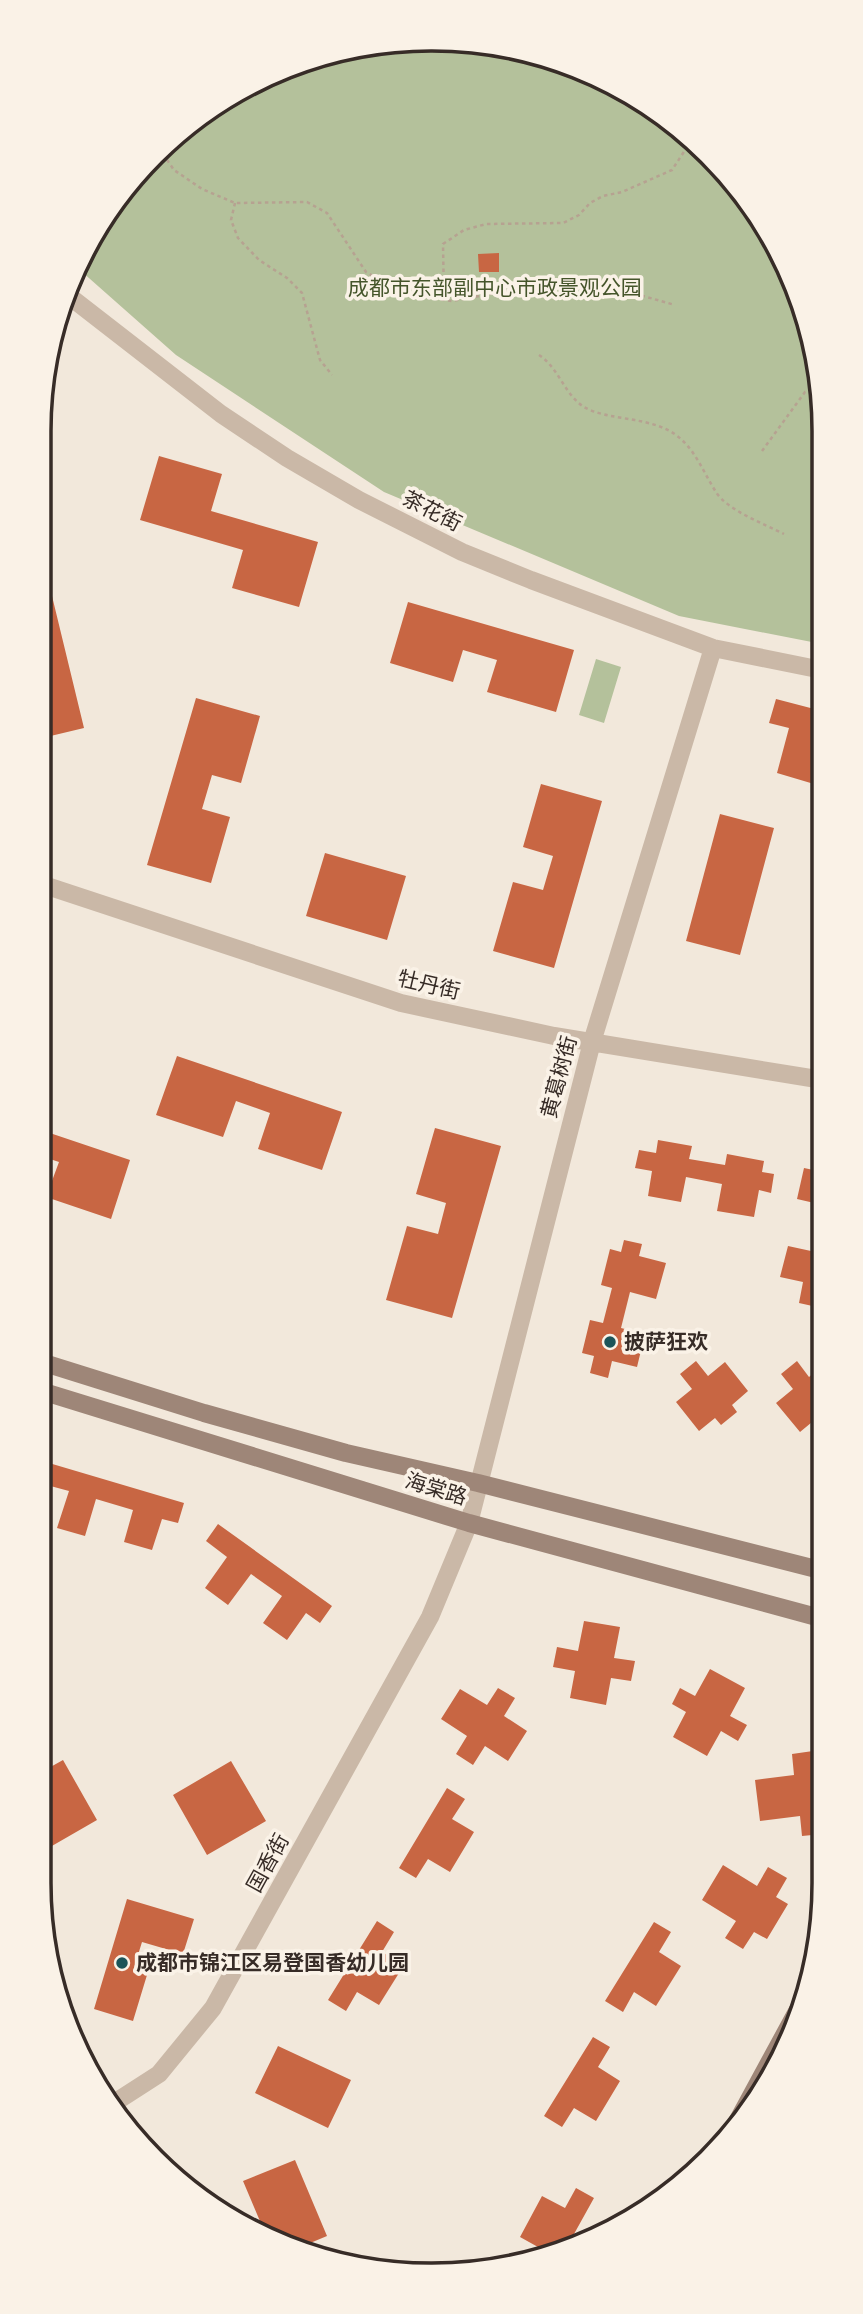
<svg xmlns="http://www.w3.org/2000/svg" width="863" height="2314" viewBox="0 0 863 2314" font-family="Jost,'Noto Sans SC',sans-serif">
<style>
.green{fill:#b4c19b}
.building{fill:#c86643}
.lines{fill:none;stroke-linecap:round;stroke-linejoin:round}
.path{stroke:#b6a291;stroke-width:2.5;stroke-dasharray:3.5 3.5;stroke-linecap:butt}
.street{stroke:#cab8a7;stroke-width:18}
.secondary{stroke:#9e8678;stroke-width:18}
.poi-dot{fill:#1c5459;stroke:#faf2e7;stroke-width:2.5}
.labels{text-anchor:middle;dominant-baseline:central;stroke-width:7;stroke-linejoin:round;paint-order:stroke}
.park-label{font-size:21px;fill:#45552b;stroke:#faf2e7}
.street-label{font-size:21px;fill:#372c27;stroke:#faf2e7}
.poi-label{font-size:21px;font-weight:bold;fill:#372c27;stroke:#faf2e7;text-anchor:start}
.rim{fill:none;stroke:#372c27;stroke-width:3.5}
</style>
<rect width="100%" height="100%" fill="#f2e8db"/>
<path class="green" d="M381,42L534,52L649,105L727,173L784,258L821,380L822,644L679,616L384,492L176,355L81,271L120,192L235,91Z
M596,659L621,667L604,723L579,715Z"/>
<path class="building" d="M499,253V272H479L478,254Z
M159,456L222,474L211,511L318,542L299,607L232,588L243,550L140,520Z
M38,563H44L84,728L38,739Z
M408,602L574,650L556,712L487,692L497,660L463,650L453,682L390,663Z
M196,698L260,716L241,783L212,775L202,809L230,817L211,883L147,865Z
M776,699L822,711V755L814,784L777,773L789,728L769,723Z
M541,784L602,801L554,968L493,951L513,882L543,890L553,856L523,847Z
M720,814L774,828L740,955L686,941Z
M325,853L406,876L387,940L306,916Z
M177,1056L342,1112L322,1170L258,1149L270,1113L236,1101L223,1137L156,1115Z
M435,1128L501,1146L452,1318L386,1300L407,1226L438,1234L446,1203L416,1194Z
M38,1129L130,1160L111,1219L46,1197L59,1162L38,1155Z
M658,1140L692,1146L689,1159L725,1165L727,1154L764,1161L762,1172L774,1174L771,1193L759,1190L754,1217L717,1211L722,1184L686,1177L681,1202L648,1196L652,1171L635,1168L639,1150L656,1153Z
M804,1168L823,1172V1205L797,1199Z
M817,1221H823V1280L817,1307L799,1303L803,1282L780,1277L788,1246L811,1251Z
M624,1240L642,1244L639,1256L666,1263L656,1299L630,1292L621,1328L645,1334L637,1367L612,1361L608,1378L590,1373L594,1356L582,1353L590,1320L603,1323L612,1288L601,1285L610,1249L621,1252Z
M696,1361L708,1376L725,1362L748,1391L732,1405L737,1412L721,1425L715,1418L699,1431L676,1402L692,1389L680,1374Z
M797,1361L809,1377L823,1365V1413L800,1432L776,1403L793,1389L781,1374Z
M49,1463L184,1503L178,1523L162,1519L152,1550L124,1542L133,1510L96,1499L85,1536L57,1528L69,1491L43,1484Z
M218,1524L332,1606L320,1623L306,1613L287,1640L263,1623L282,1596L251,1574L228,1605L205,1588L227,1557L206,1541Z
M584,1621L620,1627L614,1658L635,1661L631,1681L611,1678L606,1705L570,1698L575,1671L553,1667L557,1647L578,1651Z
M710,1669L745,1688L730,1716L747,1725L738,1741L721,1731L707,1756L673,1737L686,1712L672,1704L680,1688L695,1696Z
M498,1688L515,1698L504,1716L527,1731L508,1761L485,1746L473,1765L456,1754L467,1736L441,1719L460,1689L487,1705Z
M813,1751L816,1773L824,1771V1813H821L823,1834L802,1836L800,1816L760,1821L755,1780L794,1775L792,1754Z
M63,1760L97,1820L38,1854V1774Z
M231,1761L266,1821L207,1855L173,1795Z
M447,1788L465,1799L452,1819L474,1832L450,1872L428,1859L416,1878L399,1868Z
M723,1865L757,1886L768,1867L787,1878L776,1897L788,1904L767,1939L754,1932L743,1949L725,1938L736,1921L702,1900Z
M127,1899L194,1919L183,1954L142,1942L133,1971L147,1975L133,2021L94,2009Z
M377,1921L394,1932L382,1952L404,1965L379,2005L357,1992L346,2011L328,2000Z
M654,1922L671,1932L659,1952L681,1966L656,2006L634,1992L623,2012L605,2001Z
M593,2037L610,2047L598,2067L620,2081L596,2121L574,2108L562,2127L544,2116Z
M278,2046L351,2080L328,2128L255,2093Z
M295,2160L327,2236L303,2246L265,2233L243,2181Z
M576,2188L594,2198L569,2243L547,2252L520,2237L542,2196L565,2208Z"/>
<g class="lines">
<path class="path" d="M163,154L174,170L202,189L235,203L307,202L327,213L366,272L407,295L452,301L539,285L595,286L643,296L675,305
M235,203L231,220L238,238L259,260L287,278L302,293L320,360L332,375
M444,300L443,244L464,230L486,224L563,223L579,215L590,203L603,196L622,192L672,170L691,141
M539,355C559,368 564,394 584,407C608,421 650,416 676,435C696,450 703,472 716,492C727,510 764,524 784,534
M762,451L805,392L821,386"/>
<path class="street" d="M69,296L221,414L287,458L359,500L462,552L531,580L713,648L822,670
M38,883L401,1003L554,1036L823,1080
M114,2103L159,2074L213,2008L430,1617L469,1523L592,1042L713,648"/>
<path class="secondary" d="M38,1361L204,1413L346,1453L478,1483L824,1571
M38,1390L469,1523L824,1619
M731,2133L801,2004"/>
</g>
<g class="poi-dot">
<circle cx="610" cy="1342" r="7"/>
<circle cx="122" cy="1963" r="7"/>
</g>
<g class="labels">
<g class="park-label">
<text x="495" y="288">成都市东部副中心市政景观公园</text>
</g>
<g class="street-label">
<text transform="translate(432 511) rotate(27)">茶花街</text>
<text transform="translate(429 985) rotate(13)">牡丹街</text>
<text transform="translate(559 1077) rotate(-75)">黄葛树街</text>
<text transform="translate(436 1489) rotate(17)">海棠路</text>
<text transform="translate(268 1863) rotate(-61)">国香街</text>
</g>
<g class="poi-label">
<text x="624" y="1342">披萨狂欢</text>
<text x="136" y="1963">成都市锦江区易登国香幼儿园</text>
</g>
</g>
<path d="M0 0H863V2314H0ZM431 51H432A380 380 0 0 1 812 431V1883A380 380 0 0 1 432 2263H431A380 380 0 0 1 51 1883V431A380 380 0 0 1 431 51Z" fill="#faf2e7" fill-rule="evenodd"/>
<path class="rim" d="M431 51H432A380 380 0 0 1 812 431V1883A380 380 0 0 1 432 2263H431A380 380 0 0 1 51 1883V431A380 380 0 0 1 431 51Z"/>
</svg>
